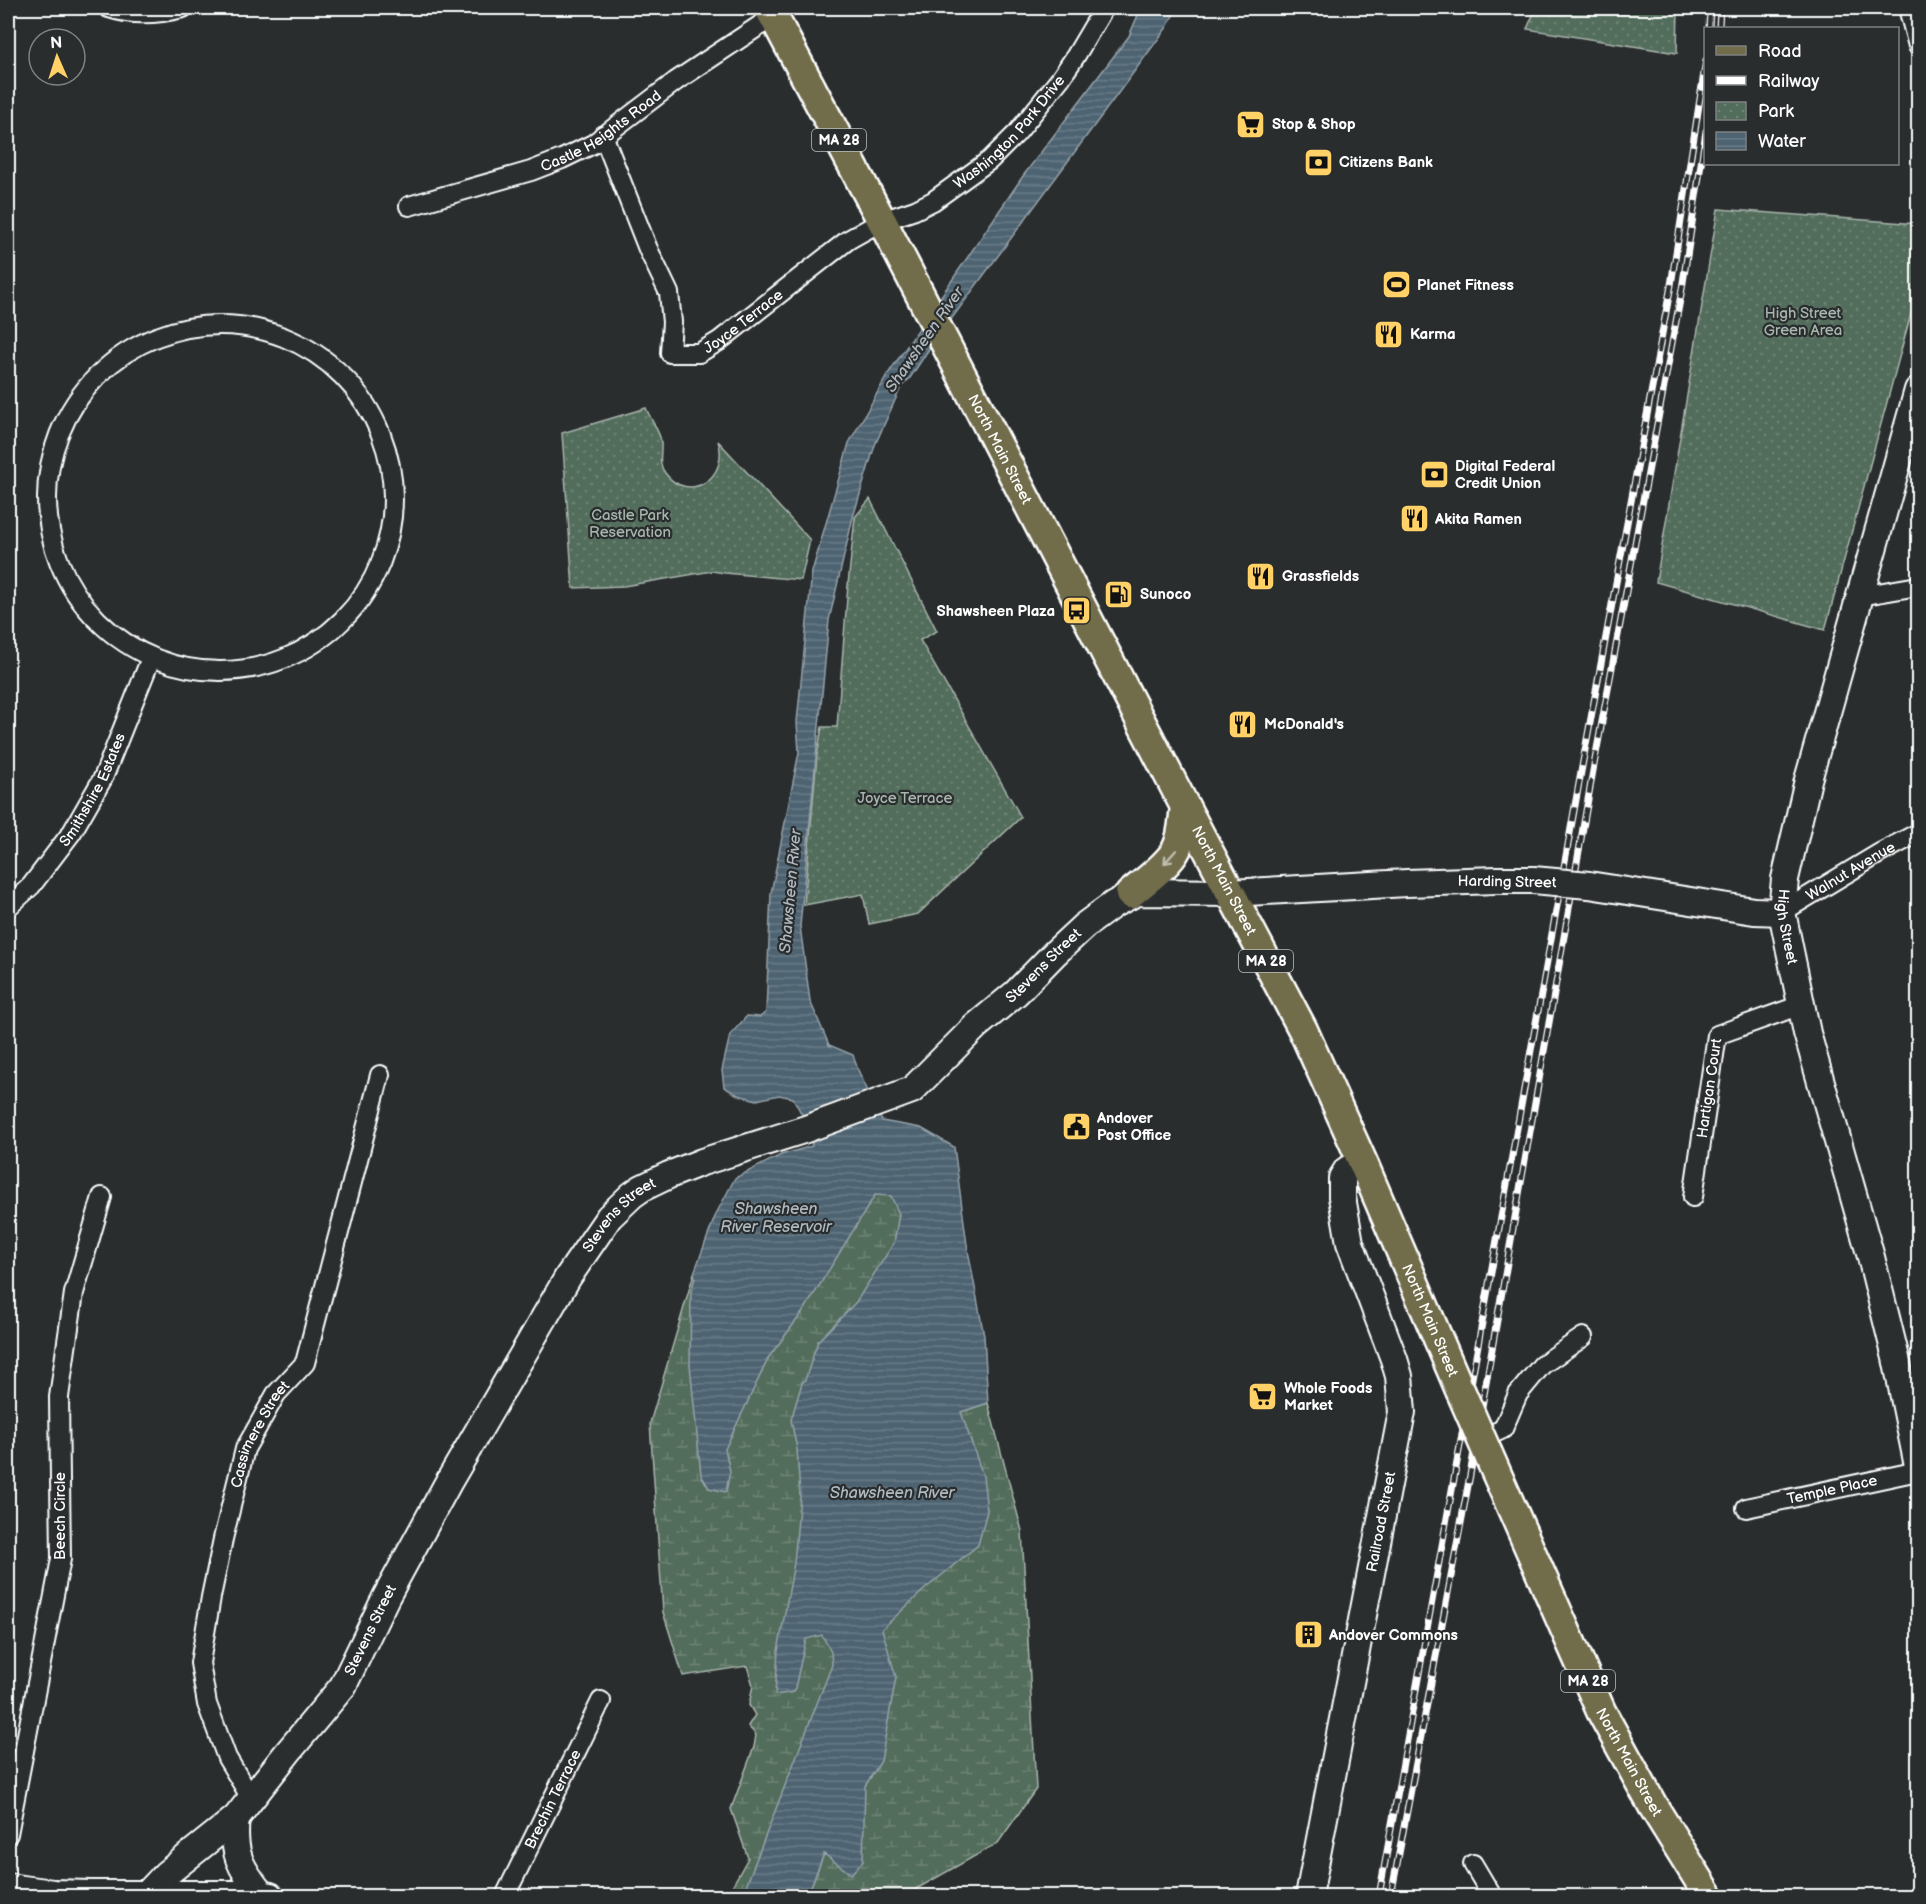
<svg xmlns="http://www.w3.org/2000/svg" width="1926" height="1904" viewBox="0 0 1926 1904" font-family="'Balsamiq Sans',sans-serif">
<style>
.wetland{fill:url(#wetland-marsh);stroke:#a9b6ae;stroke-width:1.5}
.park{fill:url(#park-dots);stroke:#a9b6ae;stroke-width:1.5}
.water{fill:url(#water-rules);stroke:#95a2aa;stroke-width:1.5}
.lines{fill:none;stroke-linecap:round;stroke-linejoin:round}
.minor-casing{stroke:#fff;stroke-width:22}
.secondary-casing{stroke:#fff;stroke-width:30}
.primary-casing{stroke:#fff;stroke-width:33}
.minor{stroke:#2a2d2e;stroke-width:18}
.secondary{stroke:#2a2d2e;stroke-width:26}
.primary{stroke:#716d4b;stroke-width:28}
.rail-casing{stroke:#fff;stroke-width:7}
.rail{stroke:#2a2d2e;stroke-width:4.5;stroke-dasharray:14;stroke-linecap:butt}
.secondary-bridge-casing{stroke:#fff;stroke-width:30;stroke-linecap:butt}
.primary-bridge-casing{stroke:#fff;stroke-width:33;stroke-linecap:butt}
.secondary-bridge{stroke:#2a2d2e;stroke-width:26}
.primary-bridge{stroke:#716d4b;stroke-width:28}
.oneway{stroke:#bfbdae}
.labels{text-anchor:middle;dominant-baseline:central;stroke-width:4.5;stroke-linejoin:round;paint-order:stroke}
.shield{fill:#2a2d2e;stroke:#bfc0c0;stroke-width:1.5}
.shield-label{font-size:14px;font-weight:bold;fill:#fff}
.poi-label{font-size:15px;font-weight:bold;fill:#fff;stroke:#2a2d2e;text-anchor:start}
.street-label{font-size:15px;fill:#fff;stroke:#2a2d2e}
.park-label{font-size:15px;fill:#a9b6ae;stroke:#2a2d2e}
.water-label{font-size:16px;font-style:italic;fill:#afb9c0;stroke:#2a2d2e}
</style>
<defs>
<pattern id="wetland-marsh" width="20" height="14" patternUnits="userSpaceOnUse" patternTransform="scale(1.5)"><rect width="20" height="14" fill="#536d5c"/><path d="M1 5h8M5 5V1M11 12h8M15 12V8" fill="none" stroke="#6d8374"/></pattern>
<pattern id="park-dots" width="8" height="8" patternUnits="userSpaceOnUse" patternTransform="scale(1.5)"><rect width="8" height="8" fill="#536d5c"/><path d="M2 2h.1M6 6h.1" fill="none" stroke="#6d8374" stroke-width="1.8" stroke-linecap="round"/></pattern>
<pattern id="water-rules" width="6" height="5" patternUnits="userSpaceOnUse" patternTransform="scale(1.5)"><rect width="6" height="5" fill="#4e6472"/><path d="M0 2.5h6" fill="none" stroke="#697b87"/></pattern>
</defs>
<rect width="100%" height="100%" fill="#2a2d2e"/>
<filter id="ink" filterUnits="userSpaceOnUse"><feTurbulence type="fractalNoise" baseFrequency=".0167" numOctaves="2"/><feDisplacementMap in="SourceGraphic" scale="12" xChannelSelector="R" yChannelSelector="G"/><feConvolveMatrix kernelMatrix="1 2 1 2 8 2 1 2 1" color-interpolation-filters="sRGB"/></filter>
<g filter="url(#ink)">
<path class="wetland" d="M876,1184L919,1193L809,1515L834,1660L762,1896H730V1890L748,1858L731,1809L754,1747L756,1735L748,1726L755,1715L749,1705L753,1685L747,1666L683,1676L663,1612L650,1423L694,1273L700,1310Z
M988,1403L1022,1531L1036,1789L998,1843L904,1896H807L825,1851L868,1580L926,1423Z"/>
<path class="park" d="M1536,8H1678L1677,53L1527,29Z
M1718,209L1918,224V288L1825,630L1656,582Z
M646,408C650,418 657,428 660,437C664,450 656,461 665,473C689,505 730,477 718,441L810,540L801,580L725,573L712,571L624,586L573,588L562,433Z
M870,499L937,631L920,640L1021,817L918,914L869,924L863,894L804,905L817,755L822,727H837L848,585L855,517Z"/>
<path class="water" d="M1141,8H1177L1167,27L927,352L910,378L901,387L875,445L853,517L829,620L800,926L810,1001L829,1045L853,1055L858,1070L882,1121L921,1128L954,1147L967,1245L984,1336L988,1403L961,1412L983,1476L987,1511L978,1545L925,1589L882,1629L896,1677L881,1761L865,1786L863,1861L851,1874L824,1854L807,1896H742L832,1665L831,1652L822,1635L806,1639L794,1692L775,1695L778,1651L794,1563L800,1496L797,1449L791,1420L802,1383L805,1380L818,1341L856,1302L894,1243L899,1214L891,1196L875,1195L805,1309L769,1357L725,1449L730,1471L726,1492L709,1488L701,1475L690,1365L691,1292L695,1278L694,1273L716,1214L735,1178L781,1155L812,1146L809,1128L793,1098L779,1095L757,1100L738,1095L724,1087L722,1070L730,1035L747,1016L760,1017L766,1012L771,893L799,752L797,722L812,572L849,443L888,374L1023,176L1129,36Z"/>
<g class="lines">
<defs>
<g id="minor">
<path d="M109,8C133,16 159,14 183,8"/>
<path d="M1908,8L1918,46"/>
<path id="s1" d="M603,135L648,249L669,293L672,322L670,353H699L719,341L848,240L882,221L915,210L933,201L990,160L1017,133L1060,79L1075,57L1104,8"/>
<path id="s2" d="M409,206L531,171L562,159L593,144L676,81L774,16"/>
<circle cx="220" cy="498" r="173"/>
<path d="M1860,596L1918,586"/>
<path id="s3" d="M8,907L31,886L72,832L103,778L151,658"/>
<path id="s4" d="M1782,912L1880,853L1918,833"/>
<path id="s5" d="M1693,1197L1717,1035L1801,1005"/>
<path d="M1481,1439L1503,1429L1518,1394L1542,1365L1583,1337"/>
<path id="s6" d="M1746,1508L1918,1471"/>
<path id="s7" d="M251,1798L227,1758L207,1704L200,1663L211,1597L223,1539L245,1449L276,1394L305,1363L380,1075"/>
<path d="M8,1834L61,1559L59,1397L74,1293L102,1197"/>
<path d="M1473,1864L1492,1896"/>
<path id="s8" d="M505,1896L601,1701"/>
</g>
<g id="secondary">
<path id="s9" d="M1918,390L1808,780L1785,879L1782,912L1807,1033L1871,1257L1896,1358L1918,1466"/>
<path d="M1589,885L1754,911L1782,912"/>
<path d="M236,1818C232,1852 240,1868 261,1894"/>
<path d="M8,1887L53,1893L91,1894H261L270,1896"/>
<path id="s10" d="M148,1893L166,1874L236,1818L288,1752L343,1686L386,1597L448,1483L568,1277L609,1217L632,1195L642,1188L669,1175L702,1162L806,1129L912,1090L976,1026L1016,993L1055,953L1084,926L1114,904L1137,892L1230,893L1407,883L1497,880H1533"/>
<path id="s11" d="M1309,1896L1402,1412L1399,1376L1394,1359L1350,1243L1342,1197V1178L1347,1170L1363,1163"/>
</g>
<g id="primary">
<path id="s12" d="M769,8L882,221L1181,799L1303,1030L1363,1163L1460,1390"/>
<path d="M1130,894C1144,882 1169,865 1177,848C1183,836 1183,820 1185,807"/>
<path id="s13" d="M1488,1454L1601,1711L1653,1806L1709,1896"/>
</g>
</defs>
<use href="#minor" class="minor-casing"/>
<use href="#secondary" class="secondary-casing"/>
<use href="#primary" class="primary-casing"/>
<use href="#minor" class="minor"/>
<use href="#secondary" class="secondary"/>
<use href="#primary" class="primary"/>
<defs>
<path id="rail" d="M1709,28L1710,8
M1719,28L1720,8
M1379,1896L1583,761L1671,285L1706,60
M1391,1896L1470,1475L1594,765L1682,289L1706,131"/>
</defs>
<use href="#rail" class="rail-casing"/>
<use href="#rail" class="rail"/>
<defs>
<path id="secondary-bridge" d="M1533,880L1589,885"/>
<path id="primary-bridge" d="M1460,1390L1488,1454"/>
</defs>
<use href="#secondary-bridge" class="secondary-bridge-casing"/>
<use href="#primary-bridge" class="primary-bridge-casing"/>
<use href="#secondary-bridge" class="secondary-bridge"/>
<use href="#primary-bridge" class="primary-bridge"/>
</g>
<defs><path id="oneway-shaft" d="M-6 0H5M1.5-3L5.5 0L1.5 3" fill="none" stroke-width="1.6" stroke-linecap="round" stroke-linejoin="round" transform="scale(1.5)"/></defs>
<use class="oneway" href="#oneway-shaft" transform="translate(1170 857) rotate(132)"/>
</g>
<defs>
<symbol id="supermarket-square" viewBox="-11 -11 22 22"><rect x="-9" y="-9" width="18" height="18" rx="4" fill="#ffd166" stroke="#2a2d2e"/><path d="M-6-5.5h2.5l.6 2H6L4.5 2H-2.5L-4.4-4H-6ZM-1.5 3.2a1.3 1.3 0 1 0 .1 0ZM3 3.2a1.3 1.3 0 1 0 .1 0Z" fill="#111"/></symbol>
<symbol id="bank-square" viewBox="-11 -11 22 22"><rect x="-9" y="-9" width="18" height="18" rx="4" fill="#ffd166" stroke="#2a2d2e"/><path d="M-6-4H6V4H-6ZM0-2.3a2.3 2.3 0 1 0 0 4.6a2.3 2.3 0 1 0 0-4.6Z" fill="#111"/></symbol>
<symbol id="stadium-square" viewBox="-11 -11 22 22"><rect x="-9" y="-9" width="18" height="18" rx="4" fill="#ffd166" stroke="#2a2d2e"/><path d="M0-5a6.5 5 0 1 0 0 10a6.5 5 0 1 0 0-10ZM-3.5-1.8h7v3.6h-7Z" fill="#111"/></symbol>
<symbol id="restaurant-square" viewBox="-11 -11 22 22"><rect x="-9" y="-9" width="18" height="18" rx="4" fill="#ffd166" stroke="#2a2d2e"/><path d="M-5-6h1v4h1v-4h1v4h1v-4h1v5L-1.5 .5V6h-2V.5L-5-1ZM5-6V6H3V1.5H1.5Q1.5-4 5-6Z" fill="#111"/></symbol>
<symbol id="fuel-square" viewBox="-11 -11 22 22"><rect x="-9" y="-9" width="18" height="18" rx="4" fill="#ffd166" stroke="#2a2d2e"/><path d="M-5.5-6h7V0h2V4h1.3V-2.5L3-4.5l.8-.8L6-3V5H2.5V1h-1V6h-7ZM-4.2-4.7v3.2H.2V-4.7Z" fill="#111"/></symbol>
<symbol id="bus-square" viewBox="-11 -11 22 22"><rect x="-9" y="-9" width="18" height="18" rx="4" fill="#ffd166" stroke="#2a2d2e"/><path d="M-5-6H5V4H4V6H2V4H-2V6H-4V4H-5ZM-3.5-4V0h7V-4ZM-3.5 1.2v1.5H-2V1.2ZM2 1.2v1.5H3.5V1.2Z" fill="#111"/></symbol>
<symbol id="civic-square" viewBox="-11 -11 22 22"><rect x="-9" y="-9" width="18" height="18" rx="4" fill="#ffd166" stroke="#2a2d2e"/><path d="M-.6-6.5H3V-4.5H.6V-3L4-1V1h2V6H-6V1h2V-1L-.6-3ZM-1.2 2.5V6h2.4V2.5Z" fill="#111"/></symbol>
<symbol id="building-square" viewBox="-11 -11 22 22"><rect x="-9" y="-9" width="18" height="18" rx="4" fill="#ffd166" stroke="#2a2d2e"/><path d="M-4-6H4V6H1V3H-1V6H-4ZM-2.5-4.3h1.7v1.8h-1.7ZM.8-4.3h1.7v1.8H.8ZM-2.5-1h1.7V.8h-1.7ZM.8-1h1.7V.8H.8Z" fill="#111"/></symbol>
</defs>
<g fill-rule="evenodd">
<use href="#supermarket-square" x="1234" y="108" width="33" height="33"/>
<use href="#bank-square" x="1302" y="146" width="33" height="33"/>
<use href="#stadium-square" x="1380" y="268" width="33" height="33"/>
<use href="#restaurant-square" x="1372" y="318" width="33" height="33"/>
<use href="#bank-square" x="1418" y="458" width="33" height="33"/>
<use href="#restaurant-square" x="1398" y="502" width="33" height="33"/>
<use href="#restaurant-square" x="1244" y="560" width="33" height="33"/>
<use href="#fuel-square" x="1102" y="578" width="33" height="33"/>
<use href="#bus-square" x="1060" y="594" width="33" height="33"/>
<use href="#restaurant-square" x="1226" y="708" width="33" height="33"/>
<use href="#civic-square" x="1060" y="1110" width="33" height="33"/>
<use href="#supermarket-square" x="1246" y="1380" width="33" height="33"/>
<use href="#building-square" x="1292" y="1618" width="33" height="33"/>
</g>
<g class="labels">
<g class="shield">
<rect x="812" y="129" width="54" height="22" rx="4.5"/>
<rect x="1239" y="950" width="54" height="22" rx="4.5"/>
<rect x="1561" y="1670" width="54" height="22" rx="4.5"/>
</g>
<g class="shield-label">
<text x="839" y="140">MA 28</text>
<text x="1266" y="961">MA 28</text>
<text x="1588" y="1681">MA 28</text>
</g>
<g class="poi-label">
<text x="1272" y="124">Stop &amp; Shop</text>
<text x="1339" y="162">Citizens Bank</text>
<text x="1417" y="285">Planet Fitness</text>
<text x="1410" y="334">Karma</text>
<text x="1455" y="466">Digital Federal<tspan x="1455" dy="17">Credit Union</tspan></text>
<text x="1435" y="519">Akita Ramen</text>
<text x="1282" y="576">Grassfields</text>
<text x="1140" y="594">Sunoco</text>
<text x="1055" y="611" text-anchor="end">Shawsheen Plaza</text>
<text x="1264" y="724">McDonald's</text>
<text x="1097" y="1118">Andover<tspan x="1097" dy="17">Post Office</tspan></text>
<text x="1284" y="1388">Whole Foods<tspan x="1284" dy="17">Market</tspan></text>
<text x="1329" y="1635">Andover Commons</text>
</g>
<g class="street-label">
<text stroke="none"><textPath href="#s2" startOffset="208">Castle Heights Road</textPath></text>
<text stroke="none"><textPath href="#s1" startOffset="645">Washington Park Drive</textPath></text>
<text stroke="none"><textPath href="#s1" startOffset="315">Joyce Terrace</textPath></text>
<text stroke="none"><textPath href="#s12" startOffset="498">North Main Street</textPath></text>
<text stroke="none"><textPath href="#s3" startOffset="146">Smithshire Estates</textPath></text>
<text stroke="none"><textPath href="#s4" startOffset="80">Walnut Avenue</textPath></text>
<text stroke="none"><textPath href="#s12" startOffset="984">North Main Street</textPath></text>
<text transform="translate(1507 882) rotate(1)">Harding Street</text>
<text stroke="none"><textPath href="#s9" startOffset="555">High Street</textPath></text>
<text stroke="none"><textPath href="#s10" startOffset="1338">Stevens Street</textPath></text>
<text stroke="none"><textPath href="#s5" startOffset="110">Hartigan Court</textPath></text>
<text stroke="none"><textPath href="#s10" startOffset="834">Stevens Street</textPath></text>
<text stroke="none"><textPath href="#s12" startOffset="1470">North Main Street</textPath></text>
<text stroke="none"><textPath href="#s7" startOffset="384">Cassimere Street</textPath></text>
<text stroke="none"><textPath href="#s6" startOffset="88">Temple Place</textPath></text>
<text transform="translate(60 1516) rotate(-90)">Beech Circle</text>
<text stroke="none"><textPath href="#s11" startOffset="381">Railroad Street</textPath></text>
<text stroke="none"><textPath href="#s10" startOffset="348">Stevens Street</textPath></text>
<text stroke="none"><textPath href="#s13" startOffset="339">North Main Street</textPath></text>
<text stroke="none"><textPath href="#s8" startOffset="108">Brechin Terrace</textPath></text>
</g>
<g class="park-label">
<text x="1803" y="313">High Street<tspan x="1803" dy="17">Green Area</tspan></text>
<text x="630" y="515">Castle Park<tspan x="630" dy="17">Reservation</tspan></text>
<text x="905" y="798">Joyce Terrace</text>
</g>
<g class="water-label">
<text transform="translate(925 340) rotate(-55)">Shawsheen River</text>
<text transform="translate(791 891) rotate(-85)">Shawsheen River</text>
<text x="776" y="1209">Shawsheen<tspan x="776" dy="18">River Reservoir</tspan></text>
<text x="892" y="1493">Shawsheen River</text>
</g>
</g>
<rect width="1926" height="1904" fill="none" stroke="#2a2d2e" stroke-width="30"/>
<rect x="15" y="15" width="1896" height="1874" fill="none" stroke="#fff" stroke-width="2" filter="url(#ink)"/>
<rect x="1704" y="27" width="195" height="138" fill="#2a2d2e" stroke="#7f8182" stroke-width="1.5"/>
<rect x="1716" y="46" width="30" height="9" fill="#716d4b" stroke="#7f8182" stroke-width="1.5"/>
<text x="1758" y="57" font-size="18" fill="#ffffff">Road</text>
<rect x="1716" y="76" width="30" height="9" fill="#ffffff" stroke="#7f8182" stroke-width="1.5"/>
<text x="1758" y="87" font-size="18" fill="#ffffff">Railway</text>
<rect x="1716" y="102" width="30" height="18" fill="url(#park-dots)" stroke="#7f8182" stroke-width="1.5"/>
<text x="1758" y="117" font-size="18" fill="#ffffff">Park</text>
<rect x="1716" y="132" width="30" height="18" fill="url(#water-rules)" stroke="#7f8182" stroke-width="1.5"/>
<text x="1758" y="147" font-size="18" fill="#ffffff">Water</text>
<g transform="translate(57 57) rotate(357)"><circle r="28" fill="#2a2d2e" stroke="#7f8182" stroke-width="1.5"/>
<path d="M0-4.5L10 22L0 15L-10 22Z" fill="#ffd166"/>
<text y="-9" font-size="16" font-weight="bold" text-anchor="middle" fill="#ffffff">N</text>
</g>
</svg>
